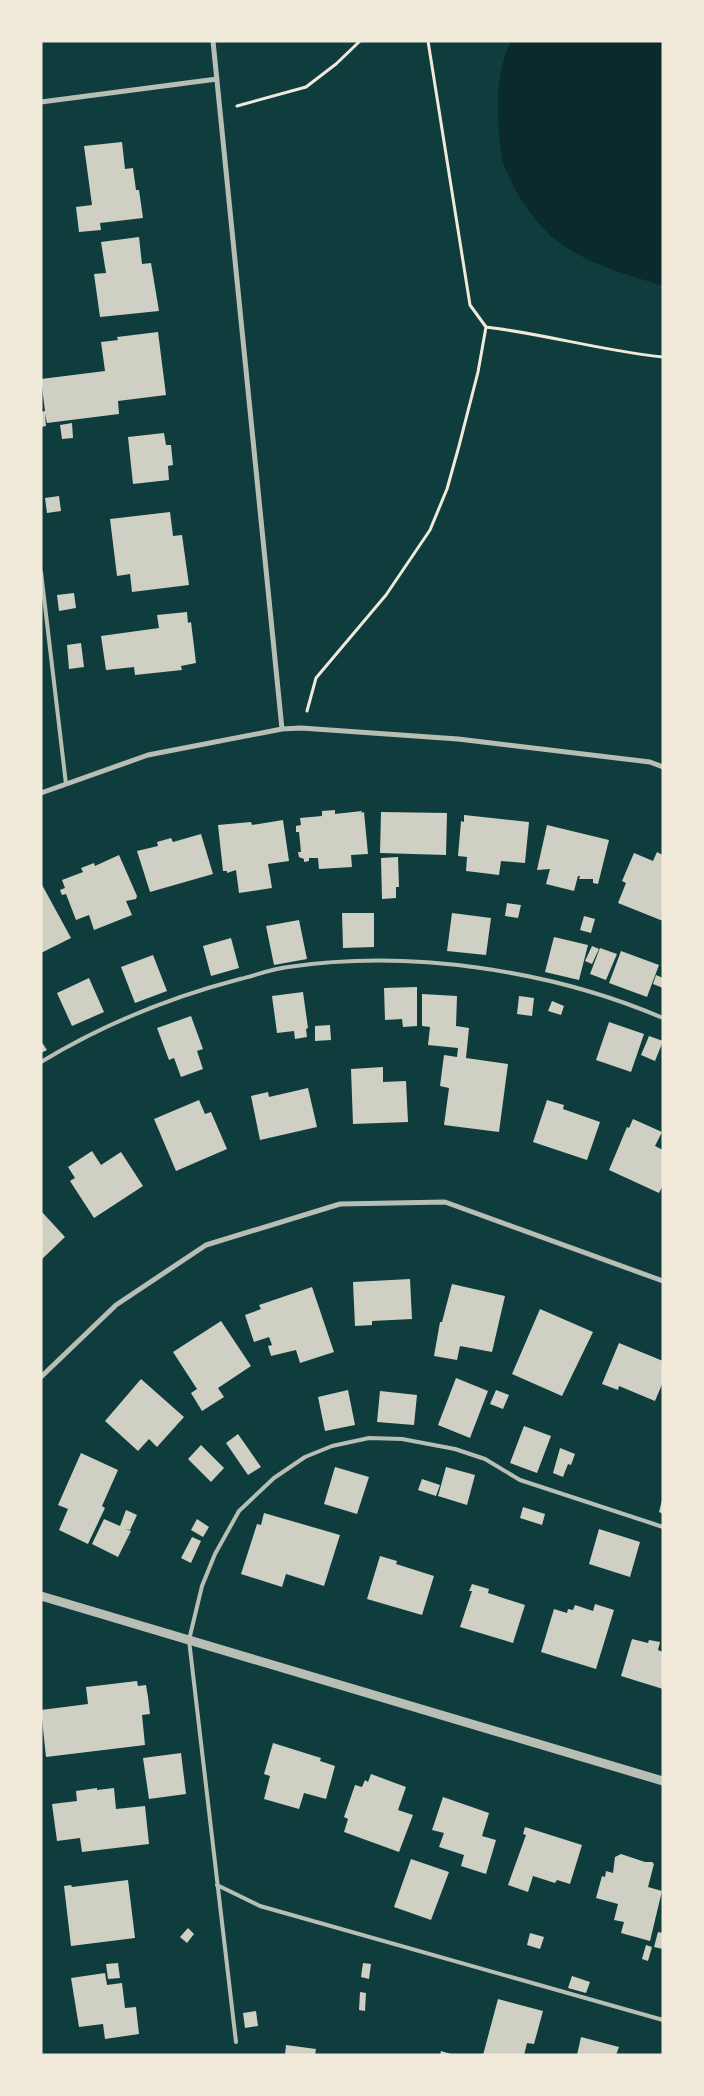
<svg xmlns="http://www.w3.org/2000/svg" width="704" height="2096" viewBox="0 0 704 2096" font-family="Bitter,serif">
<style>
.water{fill:#0a2a2b}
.building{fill:#cfcfc3}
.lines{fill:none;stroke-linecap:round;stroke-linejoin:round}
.path{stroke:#f1e9da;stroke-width:3}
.service{stroke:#b8beb3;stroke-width:4}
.minor{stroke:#b8beb3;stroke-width:5}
.tertiary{stroke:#b8beb3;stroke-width:9}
</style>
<rect width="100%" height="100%" fill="#0f3d3e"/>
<path class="water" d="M511,41H663V286C629,275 594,266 564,246C538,229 515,194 504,165C501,158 501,149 500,142C496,109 496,72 511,41Z"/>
<path class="building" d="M122,142L125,169L133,168L136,190H139L143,218L100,223L101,230L79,232L76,207L92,205L84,146Z
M139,237L142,264L151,263L159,311L100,317L94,274L106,273L101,242Z
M158,332L166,395L118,401L119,414L47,423L45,414L46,426L41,427V412L45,411L41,379L105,371L101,342L118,340L117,337Z
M72,423L73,438L62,439L60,425Z
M164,433L166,445H171L173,465L168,466L169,480L133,484L128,437Z
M59,496L61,511L47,513L45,498Z
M170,512L173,536L182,535L189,585L132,592L130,574L117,576L110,519Z
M74,593L76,608L59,611L57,595Z
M187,612L188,623L191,622L196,663L181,666L182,670L135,675L134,667L106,670L101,636L159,628L157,615Z
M81,643L84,667L69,669L67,645Z
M335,810V814L362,811L361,813L364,812L368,854L351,855L352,867L319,869L318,858H309V861L304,862V859L299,857L298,852H301L299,832H296V826L301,825L300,818L322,816V811Z
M381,812L447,813L446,855L380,853Z
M464,815L529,822L525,863L501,861L499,875L466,871L467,857L458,856L461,821L464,822Z
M283,820L289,861L268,864L272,888L239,893L236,870L227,873V871H223L218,825L251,822L252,825Z
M547,825L609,840L598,884L593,883V879H579L580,876H578L574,891L546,884L550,869L537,870Z
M201,834L213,874L150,892L137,851L158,846L157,842L171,838L173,842Z
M657,852L663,855V921L618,903L626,883L622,881L634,853L653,861Z
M119,855L137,896L136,899L126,901L132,915L94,930L89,915L76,920L66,894L62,895L60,890L65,888L62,880L83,872L81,868L94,863L95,866Z
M398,857L399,887H396V898L382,899L381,858Z
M41,883L71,938L41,953Z
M507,903L521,905L518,918L505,916Z
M342,913H374V947L343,948Z
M452,913L491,918L486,955L447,951Z
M584,916L595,919L591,933L580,930Z
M299,920L307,959L274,965L266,926Z
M554,937L588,945L579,980L545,972Z
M231,938L239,968L211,976L203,946Z
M592,946L599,949L592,964L585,961Z
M600,948L617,954L606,980L590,974Z
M621,951L659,965L647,997L609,983Z
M153,955L167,991L135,1003L121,967Z
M656,975L663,978V988L653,984Z
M89,978L104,1012L72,1026L57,993Z
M417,987V1026L403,1027L402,1019L385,1020L384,988Z
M303,992L308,1028L306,1029L307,1037L295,1039L294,1031L277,1033L272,996Z
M422,994L457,996L456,1026L469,1028L466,1058L508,1064L499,1132L444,1125L449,1088L440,1086L444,1055L457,1057L458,1048L428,1045L430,1027L422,1026Z
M519,996L534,998L532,1016L517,1014Z
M552,1001L564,1006L561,1015L548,1011Z
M191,1016L203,1049L197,1051L203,1069L181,1077L174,1058L169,1060L157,1028Z
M609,1022L644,1034L631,1072L596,1060Z
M330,1025L331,1040L315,1041V1026Z
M649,1036L663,1041L655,1061L641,1055Z
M41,1041L47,1050L41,1053Z
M383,1067V1082L406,1081L408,1122L353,1124L351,1069Z
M308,1088L317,1127L260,1140L251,1096L268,1092L269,1097Z
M199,1100L205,1114L211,1112L227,1149L176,1171L154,1119Z
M547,1100L564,1105L563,1109L600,1122L587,1160L533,1142Z
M633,1119L662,1132L655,1146L663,1150V1185L659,1193L609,1170L627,1127L629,1128Z
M92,1151L101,1165L121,1152L143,1186L94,1218L70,1181L75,1178L68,1167Z
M41,1211L65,1237L41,1260Z
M410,1279L412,1319L372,1321V1325L355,1326L353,1282Z
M452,1284L505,1296L492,1352L460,1346L457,1360L434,1356L440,1322H442Z
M312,1287L334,1352L300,1363L296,1350L271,1356L268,1346L272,1345L269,1337L254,1342L245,1315L261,1309L259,1305Z
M540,1309L593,1332L562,1396L512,1374Z
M221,1321L251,1366L218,1388L224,1397L202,1411L191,1393L197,1389L173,1352Z
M619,1343L663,1361V1382L655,1401L619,1386L618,1390L602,1384Z
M456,1378L488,1391L470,1438L438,1425Z
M141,1379L184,1417L157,1447L149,1439L138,1451L105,1421Z
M348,1390L355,1425L325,1431L318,1397Z
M496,1390L509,1395L503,1409L490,1404Z
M380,1391L417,1395L414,1425L377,1422Z
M524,1426L551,1436L537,1473L510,1463Z
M238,1434L261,1467L248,1475L226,1443Z
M201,1445L224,1468L211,1482L188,1459Z
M560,1448L575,1454L571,1465L568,1464L563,1477L553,1473Z
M81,1453L118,1470L102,1506L105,1508L88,1544L59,1530L68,1509L58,1505Z
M335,1467L369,1477L357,1514L324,1504Z
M446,1467L475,1475L467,1505L438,1496Z
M422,1479L440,1485L436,1496L418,1490Z
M662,1500H663V1514L659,1512Z
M523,1507L545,1514L542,1525L520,1518Z
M126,1510L137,1515L130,1530L125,1529L131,1531L118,1557L92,1544L104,1519L120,1526Z
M264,1513L340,1535L324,1586L286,1574L282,1587L241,1574L257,1524L261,1525Z
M197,1519L209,1527L203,1537L191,1530Z
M599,1529L640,1542L630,1577L589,1564Z
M192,1537L201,1541L191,1563L181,1558Z
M380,1556L397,1561L396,1564L434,1576L422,1615L367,1599Z
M472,1584L489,1589L488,1593L525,1605L513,1643L460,1627L472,1591H469Z
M595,1604L614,1610L596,1669L541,1652L554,1609L567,1613L568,1609L573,1610L575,1605L593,1611Z
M632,1639L648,1643L649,1640L660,1642L658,1650L663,1652V1689L621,1676Z
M137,1681L138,1686L146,1685L148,1697L150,1714L142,1715L145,1745L46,1757L41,1710L88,1704L86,1687Z
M273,1743L321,1758L320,1761L335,1766L326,1799L304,1793L299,1809L264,1799L270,1776L264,1774Z
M181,1753L186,1794L149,1799L143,1758Z
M371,1774L406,1787L398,1810L413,1815L399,1852L344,1832L348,1819L344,1817L355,1785L362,1787L365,1780L368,1782Z
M97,1788V1790L114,1788L116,1809L145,1806L149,1844L82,1852L80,1838L57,1841L52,1804L77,1801L76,1791Z
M443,1797L489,1813L482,1836L496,1840L486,1874L461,1866L464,1855L439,1847L444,1833L432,1830Z
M525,1827L582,1845L570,1884L557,1880L555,1883L533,1876L528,1892L508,1885L526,1835L523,1834Z
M621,1854L645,1862H652L654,1864L648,1887L662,1891L650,1941L621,1933L624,1922L614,1920L618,1904L596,1898L602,1876L605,1877L606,1871L613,1873L615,1857Z
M411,1859L449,1872L431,1920L394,1907Z
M128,1880L135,1938L71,1946L64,1886L71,1885L72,1887Z
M188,1928L194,1934L187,1943L180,1937Z
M658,1932L663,1933V1949L654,1947Z
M530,1933L544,1937L540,1949L527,1945Z
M646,1945L652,1947L648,1961L642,1959Z
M118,1963L120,1978L108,1979L106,1964Z
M363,1963L371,1964L369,1979L361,1977Z
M105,1973L107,1985L122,1983L125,2008L136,2007L139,2034L105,2039L103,2024L79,2027L71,1978Z
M572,1976L590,1982L586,1993L568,1988Z
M360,1992L366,1993L365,2011L359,2010Z
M498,1999L543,2011L534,2044L527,2043L524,2055H483Z
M256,2011L258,2026L245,2028L243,2013Z
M581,2037L619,2047L616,2055H577Z
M286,2045L316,2049L315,2055H285Z
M441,2051L451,2054V2055H440Z"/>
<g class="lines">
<path class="path" d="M428,41L470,305L486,327C545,334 603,351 663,357
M237,106L306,87L336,64L360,41
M307,711L316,678L386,595L430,530L447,489L459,446L478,372L486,327"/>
<path class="service" d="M41,572L66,784
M41,1062C102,1025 171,997 240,979C256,975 272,969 288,967C409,949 551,970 663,1018
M217,1885L260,1906L663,2020
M236,2042L189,1640L202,1586L215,1554L239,1511L274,1478L305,1457L332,1446L369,1438L402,1439L455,1449L485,1459L520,1480L663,1527"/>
<path class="minor" d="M213,41L282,729
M41,102L217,79
M41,793L148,755L282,729L301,728L458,739L650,762L663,767
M41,1377L116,1305L206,1245L340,1204L445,1202L663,1281"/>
<path class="tertiary" d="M41,1596L663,1781"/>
</g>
<rect width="704" height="2096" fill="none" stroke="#f1e9da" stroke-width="85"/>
</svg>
